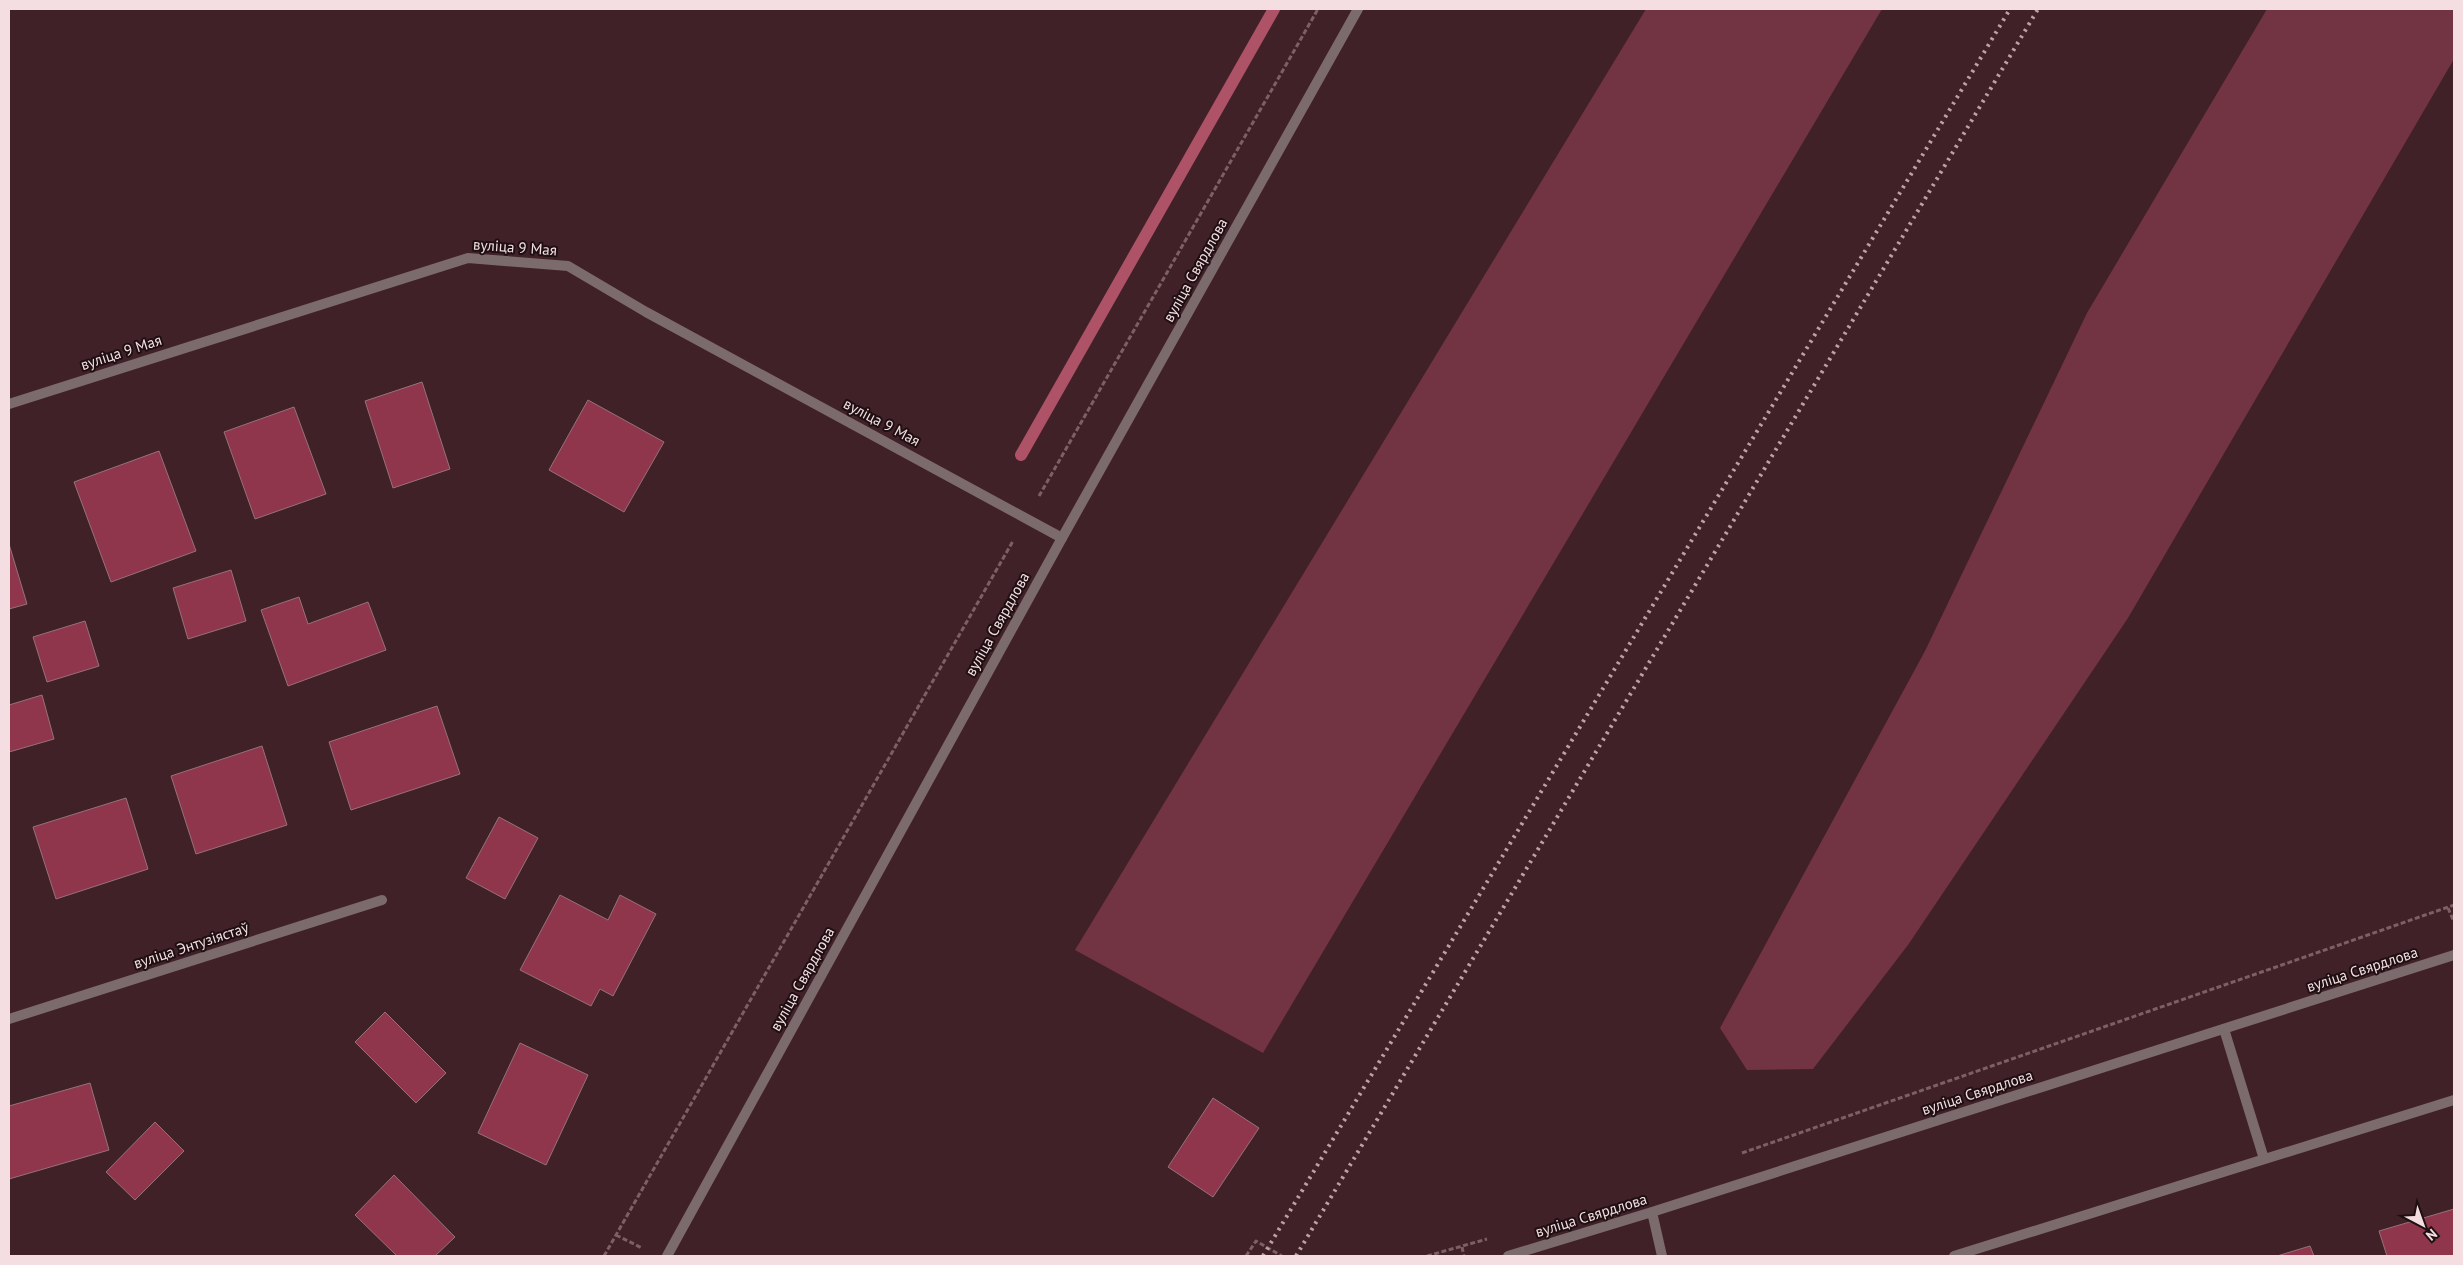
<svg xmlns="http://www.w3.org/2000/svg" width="2463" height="1265" viewBox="0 0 2463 1265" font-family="'PT Sans',sans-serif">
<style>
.green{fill:#723342}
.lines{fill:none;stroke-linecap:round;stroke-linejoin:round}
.stream{stroke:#ae5267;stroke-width:12}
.building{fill:#8f364d;stroke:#977178}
.path{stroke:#7c6065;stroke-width:3;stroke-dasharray:5 2.5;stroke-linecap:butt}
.service{stroke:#7c6b6d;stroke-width:10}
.minor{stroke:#7c6b6d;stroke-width:10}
.tertiary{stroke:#7c6b6d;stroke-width:10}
.rail{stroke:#bba2a6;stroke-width:4;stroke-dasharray:2.5 5;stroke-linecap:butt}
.labels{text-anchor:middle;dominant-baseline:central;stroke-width:4;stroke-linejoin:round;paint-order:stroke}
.street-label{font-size:15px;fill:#f4dee1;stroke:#1e0f12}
</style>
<rect width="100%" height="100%" fill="#402127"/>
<path class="green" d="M1646,9H1882L1263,1053L1075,950Z
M2267,9H2454V59L2128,618L1908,945L1813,1069L1747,1070L1720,1028L1925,651L2087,313Z"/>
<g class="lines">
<path class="stream" d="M1021,455L1274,9"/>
</g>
<path class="building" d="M422,382L450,469L393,488L365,401Z
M588,400L664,442L624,512L549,470Z
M294,407L326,494L255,519L224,432Z
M159,451L196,551L111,582L74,482Z
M9,544L27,604L9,609Z
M231,570L246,621L188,639L173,588Z
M299,597L308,624L368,602L386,650L288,686L261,610Z
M85,621L99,666L47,682L33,637Z
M42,695L54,739L9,752V705Z
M437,706L460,774L351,810L329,742Z
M262,746L287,825L196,854L171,776Z
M126,798L148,869L56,899L33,827Z
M499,817L538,838L505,899L466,878Z
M560,895L608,920L620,895L656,914L613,996L600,989L591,1006L520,970Z
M385,1012L446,1073L416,1103L355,1042Z
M520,1043L588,1075L546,1165L478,1133Z
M90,1083L109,1150L9,1179V1106Z
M1213,1098L1259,1128L1213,1197L1168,1167Z
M155,1122L184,1151L135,1200L106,1172Z
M394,1175L455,1237L435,1256H397L355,1215Z
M2454,1209V1256H2387L2379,1231Z
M2310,1246L2314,1256H2277Z"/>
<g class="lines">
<path class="path" d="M1039,496L1318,9
M2448,908L2454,922
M1742,1153L2454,905
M616,1235L642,1248
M1462,1247L1464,1256
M604,1256L1013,541
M1246,1256L1256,1241L1282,1256
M1427,1256L1487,1239"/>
<path class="service" d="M2224,1029L2264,1159
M1954,1256L2454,1100"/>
<path class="minor" d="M9,404L468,258L568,266L646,312L1062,538
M9,1019L382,900"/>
<path class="tertiary" d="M1652,1212L1662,1256
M667,1256L1062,538L1358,9
M1508,1256L1652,1212L2454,955"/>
<path class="rail" d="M1263,1256L2010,9
M1296,1256L2038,9"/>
</g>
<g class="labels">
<g class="street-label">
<text transform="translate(515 247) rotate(4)">вуліца 9 Мая</text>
<text transform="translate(1195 270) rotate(-61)">вуліца Свярдлова</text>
<text transform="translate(121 352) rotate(-18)">вуліца 9 Мая</text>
<text transform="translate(882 422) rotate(28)">вуліца 9 Мая</text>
<text transform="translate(997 624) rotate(-61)">вуліца Свярдлова</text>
<text transform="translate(191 945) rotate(-18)">вуліца Энтузіястаў</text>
<text transform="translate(2362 969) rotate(-18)">вуліца Свярдлова</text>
<text transform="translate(802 979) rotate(-61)">вуліца Свярдлова</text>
<text transform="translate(1977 1092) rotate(-18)">вуліца Свярдлова</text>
<text transform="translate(1591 1215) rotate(-17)">вуліца Свярдлова</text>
</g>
</g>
<rect width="2463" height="1265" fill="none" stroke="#f4dee1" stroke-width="20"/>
<g transform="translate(2423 1225) rotate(139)" stroke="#1e0f12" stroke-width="4" paint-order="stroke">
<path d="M0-4L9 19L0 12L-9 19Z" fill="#f4dee1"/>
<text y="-8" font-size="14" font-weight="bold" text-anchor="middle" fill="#f4dee1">N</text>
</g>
</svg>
